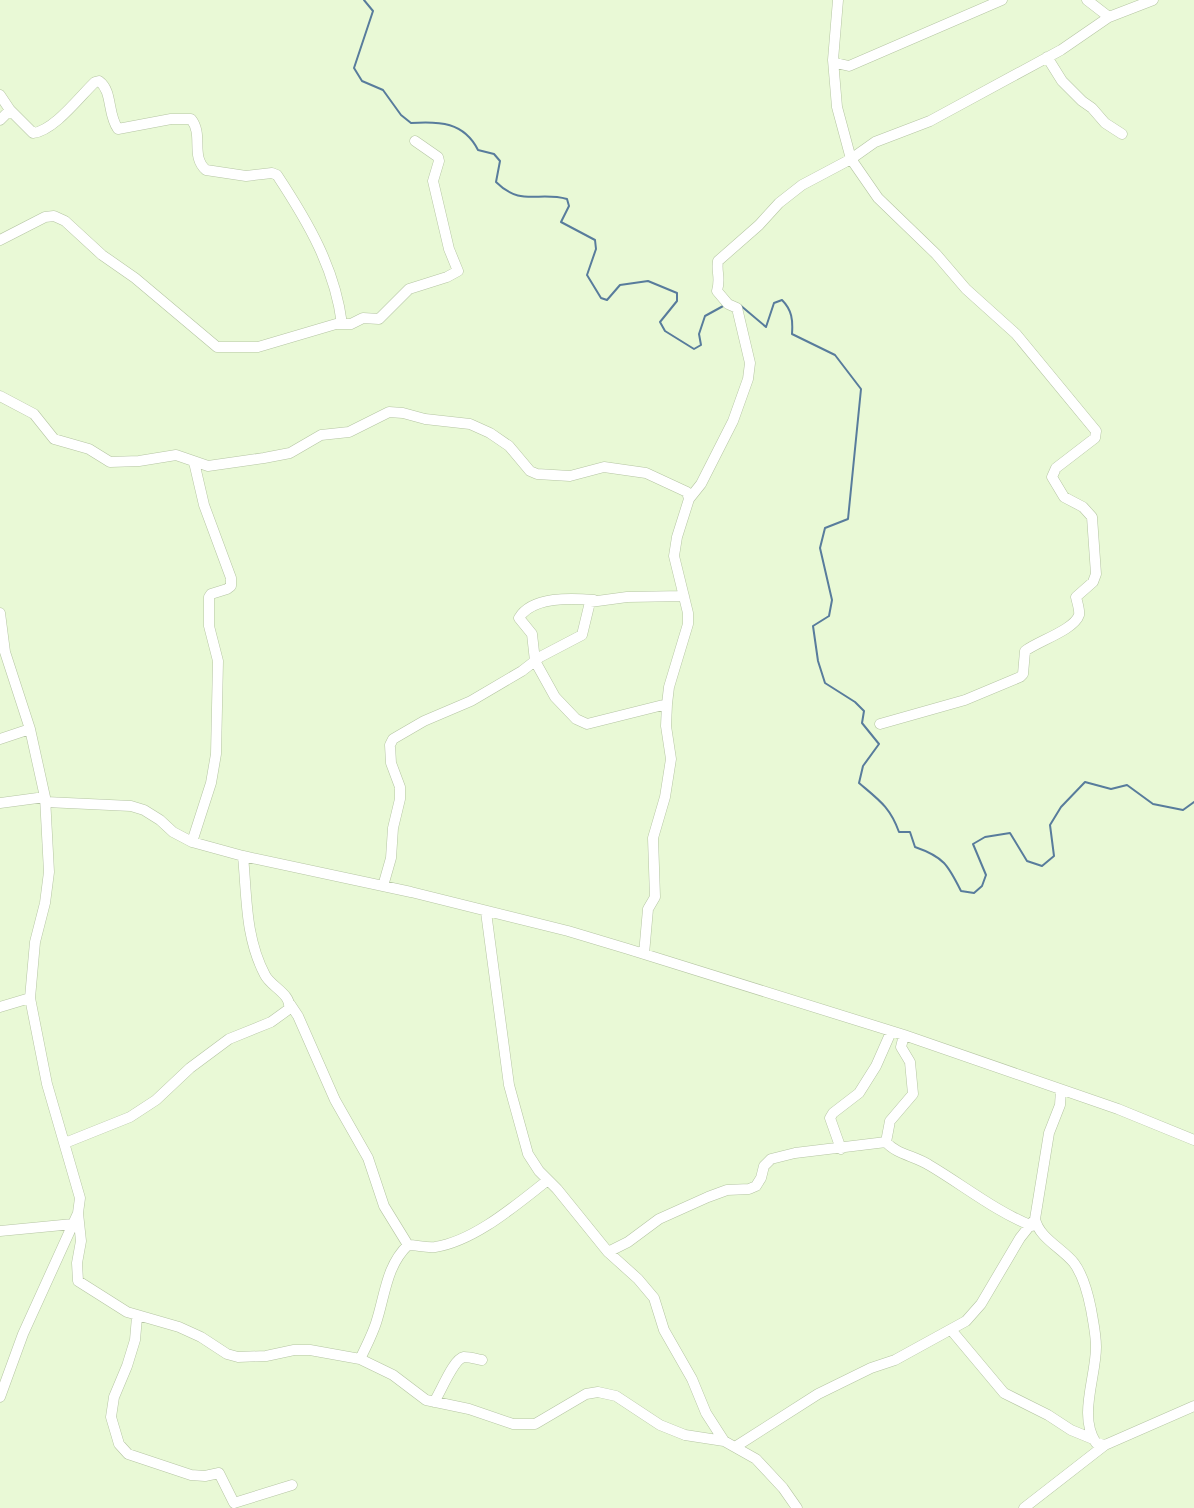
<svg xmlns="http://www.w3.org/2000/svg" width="1194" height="1508" viewBox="0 0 1194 1508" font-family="'Work Sans',sans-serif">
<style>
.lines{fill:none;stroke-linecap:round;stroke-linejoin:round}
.stream{stroke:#587c9c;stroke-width:2}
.minor-casing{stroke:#b5c5a3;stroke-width:11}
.minor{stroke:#fff;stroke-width:10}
</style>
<rect width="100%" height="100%" fill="#e9f9d6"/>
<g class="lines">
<path class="stream" d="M364,0L373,11L354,68L362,81L383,90L401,115L411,123C439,121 464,122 478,150L494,154L500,161L496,182C521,207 538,191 567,199L569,206L561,222L595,240L596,249L587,275L601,298L607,300L620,285L648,281L677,293V301L660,322L665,331L694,349L701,345L699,334L705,316L725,305
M740,305L766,327L774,303L782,300C792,310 793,320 792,334L835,355L861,389L848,519L825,528L820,548L832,600L829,616L813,626L818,661L825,683L855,702L864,711L862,723L879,744L863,766L859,783C879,800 890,807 899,832H910L915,847C944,857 948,865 961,891L974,893L982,886L986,875L973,844L985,837L1010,833L1027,861L1042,866L1054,856L1050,825L1061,807L1085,782L1111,789L1127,785L1153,804L1183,810L1194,802"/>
<defs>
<path id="minor" d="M838,0L833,60L837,107L851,159L878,198L936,254L966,289L1016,334L1096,431L1095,438L1056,468L1052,477L1064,497L1083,507L1092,517L1096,574L1093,582L1076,597C1077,602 1080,610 1079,615C1074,630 1038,641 1025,651L1023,674L1020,677L965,700L880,724
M1087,0L1109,17
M1047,57L1062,81L1082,101L1092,108L1105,123L1122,134
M833,60L836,63L849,66L1002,0
M0,95L10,110L0,120
M10,110L33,133C54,131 80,96 95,82L99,81C113,91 107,114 118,129L171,119H191C204,135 190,156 206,170L246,176L272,173L277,175C308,222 335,268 342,324
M0,240L45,217L54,216L65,221L102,255L135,278L217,347H258L336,324H351L363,318L379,319L409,289L447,277L458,271L449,249L433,181L439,161L438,157L415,141
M0,396L34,414L54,439L89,449L110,462L139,461L176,455L208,466L264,458L290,453L321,435L349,432L389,412L403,413L425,419L470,424L490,433L509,446L530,471L537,474L570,476L604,467L646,473L687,492L689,499L677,537L674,556L688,613V624L669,687L667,704L666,726L671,759L665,797L653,838L655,897L648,909L644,954
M689,499L701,484L733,421L748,379L750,363L737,308L728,304L717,291C721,277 716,273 718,261L759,225L779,203L802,185L851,159L875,142L930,121L1061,50L1109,17L1153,0
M594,600C572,598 532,596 519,618L532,634L535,661L555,697L576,719L587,724L667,704
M0,613L5,652L30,729L45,797L49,872L45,903L35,942L30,998L47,1084L80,1198L78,1213L23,1334L0,1397
M0,739L30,729
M46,802L131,806L144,810L160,820L173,832L192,842L243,856L411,892L568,931L628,949L904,1035L1118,1109L1194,1140
M0,803L45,797
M192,842L211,783L216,754L218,661L209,626V597L211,594L227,589L231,586V578L204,505L194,462
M383,886L391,858L393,828L400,799V787L391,763L390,745L393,739L424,721L471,701L522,671L540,657L582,635L590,602L627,597L684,596
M486,912L509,1085L528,1154L539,1171L557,1189L608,1252L638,1279L654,1298L664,1330L692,1379L706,1413L724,1441
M290,1004L298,1016L335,1100L368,1158L384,1206L408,1245
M0,1007L30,998
M904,1035L901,1047L910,1062L913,1094L890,1121L886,1142C896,1154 915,1156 929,1165C963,1185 995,1211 1032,1226
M1061,1090L1060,1105L1049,1133L1035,1219C1039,1238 1062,1248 1074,1263C1083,1275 1088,1294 1091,1309C1093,1321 1096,1334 1096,1347C1096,1377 1078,1416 1096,1443L1105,1445
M65,1143L130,1117L156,1100L190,1068L229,1039L271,1022L289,1009C292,994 271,987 265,975C245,937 247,897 243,856
M841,1149L830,1118L833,1113L859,1093L876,1066L891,1032
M78,1213L81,1241L77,1263L78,1281L127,1312L179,1327L201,1337L227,1354L238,1357L266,1356L294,1350H310L360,1359L393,1375L426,1400L469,1409L513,1424H535L586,1394L598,1392L616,1396L660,1425L685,1435L724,1441L756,1459L783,1488L797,1508
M0,1231L73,1224
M608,1252L628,1242L659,1219L708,1197L727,1190L749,1189L756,1186L761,1178L764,1166L771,1159L795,1153L886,1142
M137,1317L135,1340L127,1366L114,1397L111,1417L119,1444L128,1454L191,1475L205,1476L219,1473L234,1503L292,1485
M952,1331L1004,1393L1048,1415L1071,1430L1093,1439
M360,1359C366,1347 372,1335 376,1323C385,1296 386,1266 408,1245C417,1245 426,1248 435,1247C475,1241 517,1204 548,1180
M434,1402C441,1392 453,1359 464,1357C469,1357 477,1359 482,1360
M735,1447L818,1394L871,1368L895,1360L966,1321L981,1304L1020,1238L1035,1219
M1024,1508L1105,1445L1194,1406"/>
</defs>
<use href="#minor" class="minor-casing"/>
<use href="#minor" class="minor"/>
</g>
</svg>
